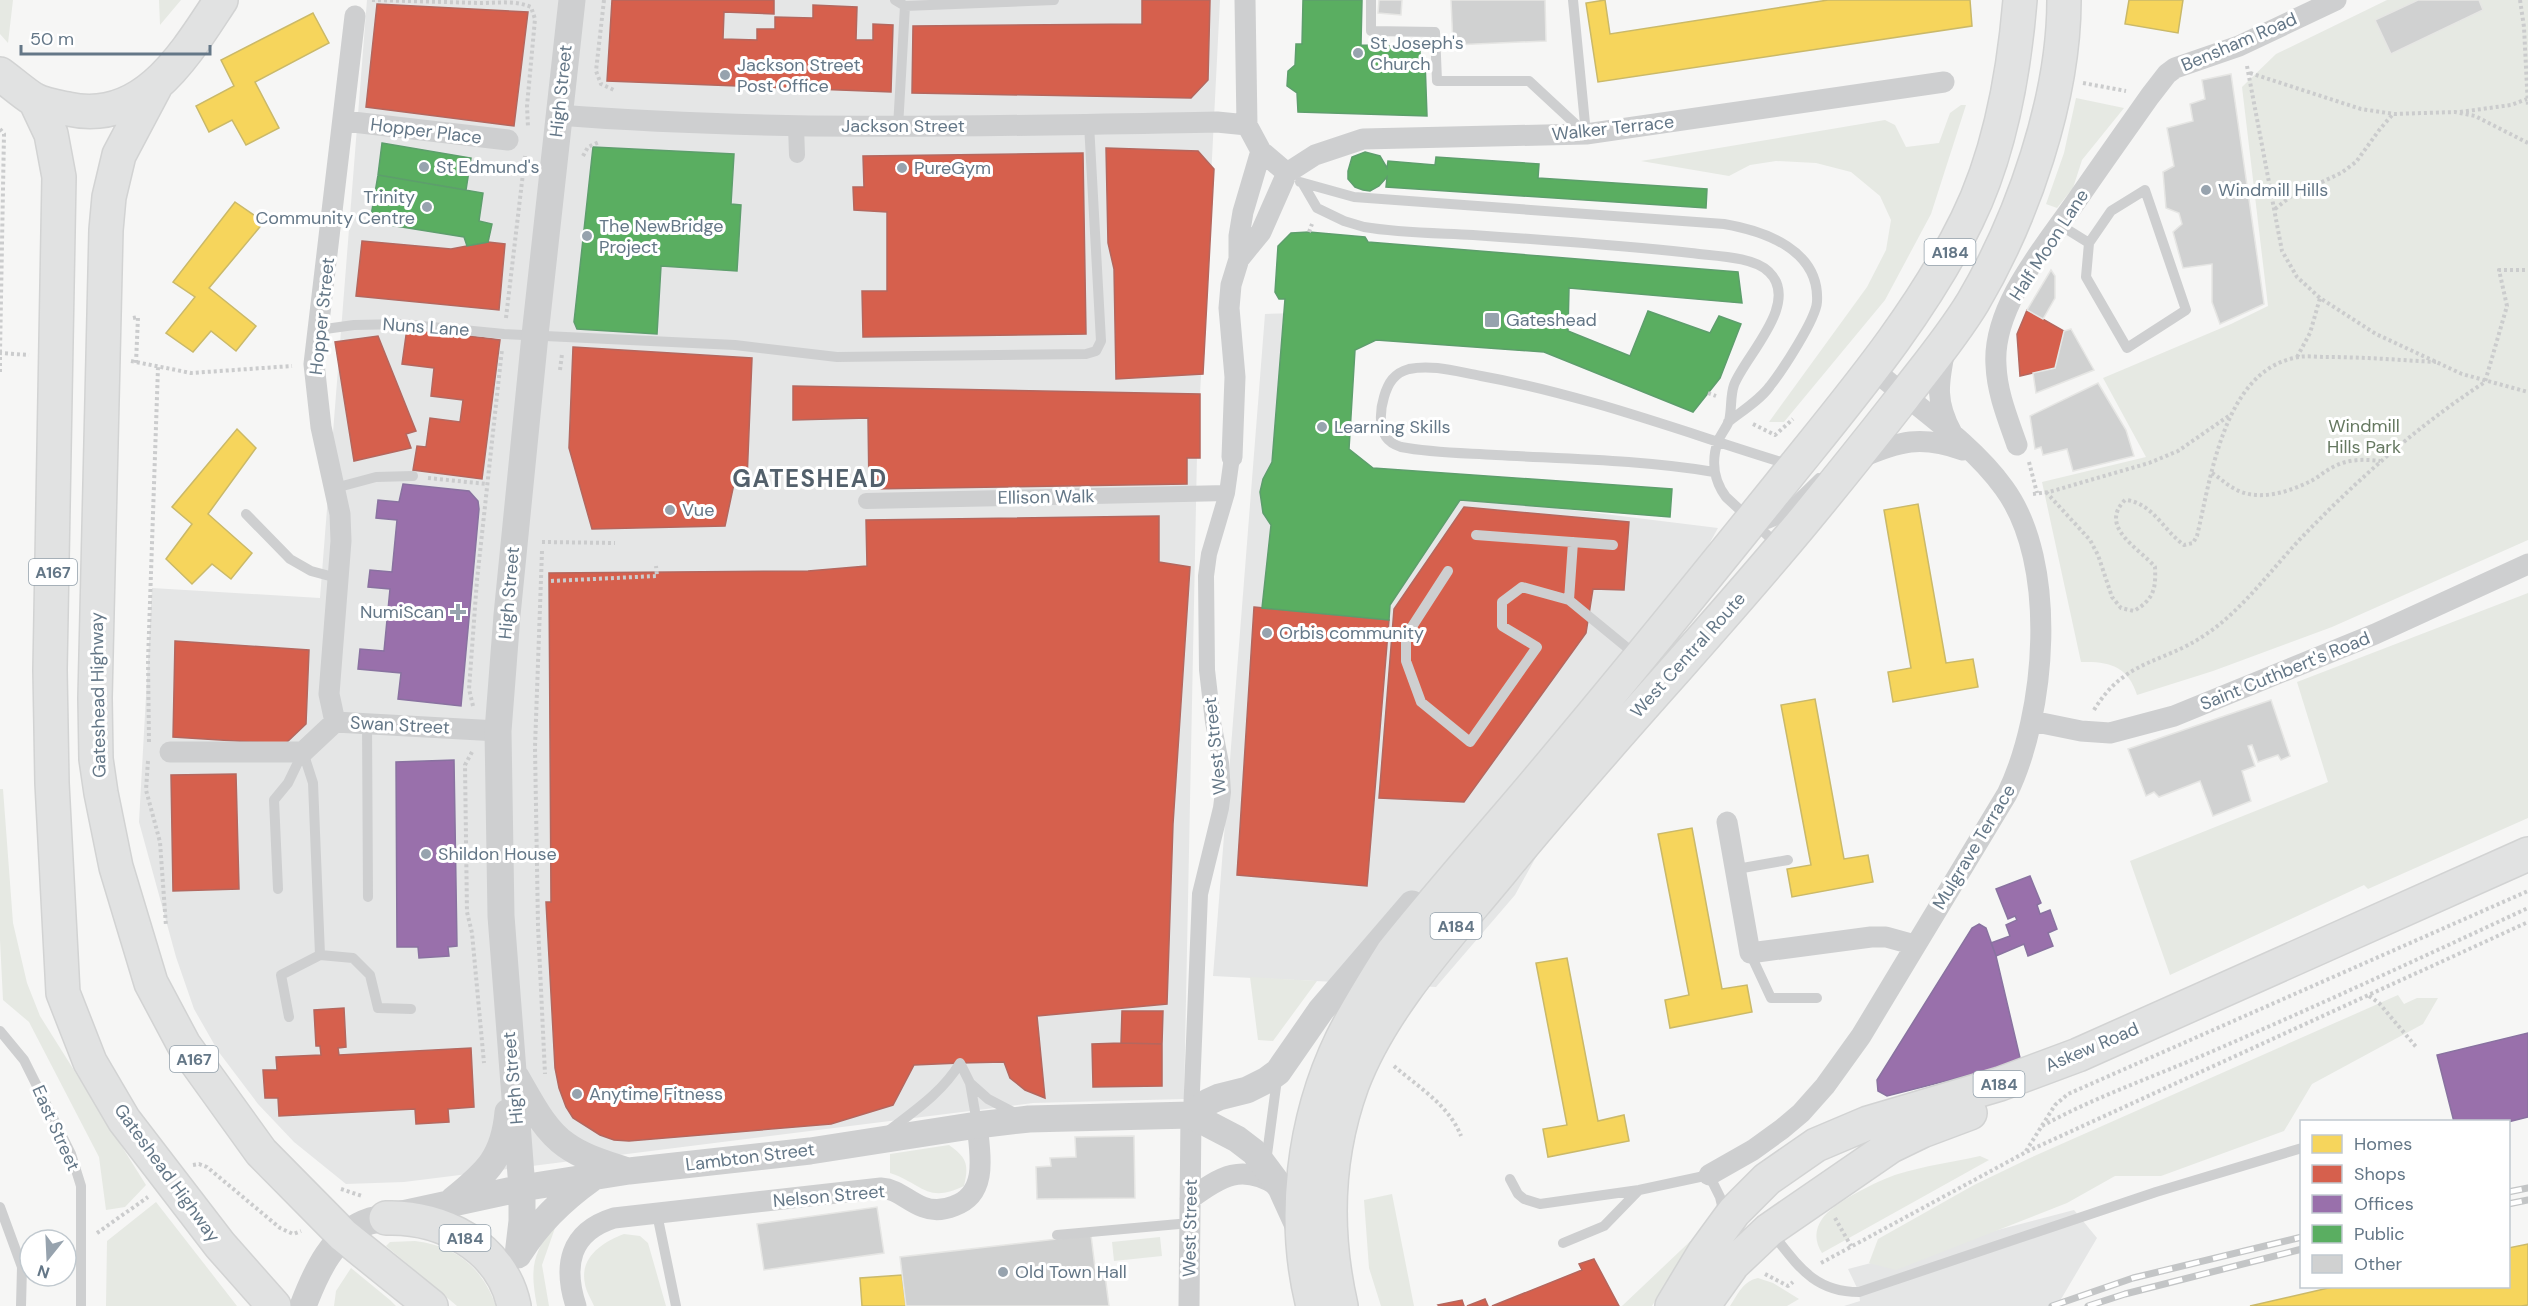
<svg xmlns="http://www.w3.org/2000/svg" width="2528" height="1306" viewBox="0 0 2528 1306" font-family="'DM Sans',sans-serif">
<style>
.built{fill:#e5e6e6}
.green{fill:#e6e9e3}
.homes{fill:#f6d55c;stroke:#cab969;stroke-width:1.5}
.shops{fill:#d6604d;stroke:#b4675e;stroke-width:1.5}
.offices{fill:#9970ab;stroke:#8972a0;stroke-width:1.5}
.public{fill:#5aae61;stroke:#5d9e6c;stroke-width:1.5}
.building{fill:#d0d1d1;stroke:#e6e6e4;stroke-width:1.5}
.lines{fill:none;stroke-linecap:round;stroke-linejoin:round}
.trunk-casing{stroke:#d2d3d3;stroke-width:36}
.path{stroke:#cbcccd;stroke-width:4;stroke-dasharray:3 3;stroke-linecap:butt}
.service{stroke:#cecfd0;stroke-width:10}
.pedestrian{stroke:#cecfd0;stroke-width:16}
.minor{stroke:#cecfd0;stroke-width:21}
.tertiary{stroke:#cecfd0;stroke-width:27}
.trunk{stroke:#e1e2e2;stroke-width:33}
.rail-casing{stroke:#c3c5c6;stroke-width:7}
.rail{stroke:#fff;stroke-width:4.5;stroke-dasharray:14;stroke-linecap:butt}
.poi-dot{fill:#97a3ae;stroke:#fff;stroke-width:2}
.labels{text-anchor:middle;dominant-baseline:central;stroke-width:6;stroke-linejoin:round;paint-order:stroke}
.shield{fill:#fff;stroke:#92a0ab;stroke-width:1.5}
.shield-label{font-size:16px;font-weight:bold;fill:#647787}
.street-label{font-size:18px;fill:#647787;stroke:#fff}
.poi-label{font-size:18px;fill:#647787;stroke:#fff;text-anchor:start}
.park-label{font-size:18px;fill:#657860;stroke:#fff}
.district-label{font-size:24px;font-weight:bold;letter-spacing:1.5px;fill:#53606b;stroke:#fff}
</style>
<rect width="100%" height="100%" fill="#f6f6f5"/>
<path class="built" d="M367,0H1220L1197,455L1184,1099L1033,1103L404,1182L346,1184L294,1142L258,1104L218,1051L194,1009L176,957L139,822L152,588L320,598Z
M1336,312L1328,480L1718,528L1515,895L1436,987L1213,976L1265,314Z
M2074,1210L2097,1238L2057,1306H1844L1860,1301L1859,1292L1848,1269Z"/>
<path class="green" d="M0,0H13L8,43L0,34Z
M159,0H181L160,25Z
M2387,0H2528V540L2332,627L2213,671L2137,695C2128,666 2109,661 2081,662L2042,482L2146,457L2103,378L2231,324L2268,306L2242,87L2276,54Z
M2076,98L2124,108L2082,160L2073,188L2057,208L2046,204L2064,153Z
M1961,105H1966L1931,214L1885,300L1784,422H1769L1867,287L1886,250L1891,220L1880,196L1851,172L1816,163L1776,161L1750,165L1729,176L1641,161L1885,120L1895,125L1906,147L1939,143L1950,113Z
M2528,593V818L2368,889L2364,885L2170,975L2130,861L2328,782L2297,682Z
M0,789H3L13,923L27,983L40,1016L146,1185L125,1207L106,1210L99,1157L29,1022L3,1000L0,940Z
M1250,977L1317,981L1273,1041L1258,1040Z
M2398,995L2404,1004L2417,998H2438L2423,1024L2312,1084L2284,1131L2161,1176H2115L2067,1203L1896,1270L1869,1263L1878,1239L1974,1185L2030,1158Z
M949,1145C967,1158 969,1164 964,1186C927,1204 923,1184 890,1173V1154Z
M1980,1156L1989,1160L1822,1253C1815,1242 1814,1231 1822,1219C1832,1203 1879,1180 1898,1174C1924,1166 1953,1162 1980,1156Z
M1392,1194L1414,1306H1381L1369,1268L1364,1200Z
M156,1202L237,1306H106L107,1241Z
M553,1225L555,1228L542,1265L549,1306H537C530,1269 532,1256 553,1225Z
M1700,1232L1652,1306H1622Z
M624,1234L640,1236L648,1243L666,1306H594C591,1299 586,1291 585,1284C579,1257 603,1242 624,1234Z
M1160,1237L1162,1256L1114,1261L1112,1242Z
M415,1241C456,1246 482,1267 496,1306H457L386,1246L390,1242Z
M351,1268L390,1300L396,1306H334L336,1291Z
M1758,1278L1773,1283L1799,1299L1787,1306H1730C1738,1294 1743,1281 1758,1278Z"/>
<path class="homes" d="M1605,0L1610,34L1828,0H1970L1972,26L1598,82L1586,3Z
M2129,0H2183L2178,33L2125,24Z
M313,13L329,43L255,82L279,128L246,145L232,120L209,132L196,106L234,86L221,60Z
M235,202L264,222L209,288L256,326L236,351L211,331L193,352L166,333L195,297L173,282Z
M237,429L256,448L208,514L252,553L231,579L212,564L192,584L166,559L192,524L172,507Z
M1918,504L1946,663L1973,659L1978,687L1893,702L1888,672L1911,668L1884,510Z
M1815,699L1844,859L1868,855L1873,882L1792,897L1787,869L1811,865L1781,705Z
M1692,828L1722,989L1747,985L1752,1012L1670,1028L1665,1000L1689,995L1658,834Z
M1567,958L1598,1121L1624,1115L1629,1141L1548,1157L1543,1129L1567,1125L1536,963Z
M2528,1244V1305L2521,1306H2250L2337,1286H2508V1248Z
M902,1275L906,1306H862L860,1278Z"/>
<path class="shops" d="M612,0H774V14L724,12L723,39L757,40V29H775V17L813,18V5L857,7L856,40H873V24L893,25L891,92L607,81Z
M1142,0H1210L1208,80L1191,98L912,93L913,26L1142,24Z
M377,4L528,12L514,126L366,107Z
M1106,148L1198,151L1214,169L1203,374L1116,379L1114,269L1108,243Z
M1083,153L1086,334L863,337L862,291H887V212L854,210L853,187H864L863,156Z
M362,241L451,249L488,242L505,244L499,310L356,296Z
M2027,310L2064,331L2055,368L2020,376L2017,334Z
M407,328L500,340L482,479L413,470L417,446L426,447L430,418L460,422L463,400L431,396L434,368L402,364Z
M378,336L416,431L406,434L411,448L354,461L335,342Z
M573,347L752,358L747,480L735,479L725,526L592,529L569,448Z
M793,386L1200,394V458H1187V484L869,489L868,418L793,420Z
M1464,507L1629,522L1624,590L1593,589L1586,633L1464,802L1379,798L1394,609Z
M1159,516V562L1190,567L1173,824L1167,1004L1037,1016L1045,1098L1025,1090L1010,1078L1004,1062L960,1063L914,1065L893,1105L831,1124L629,1141L614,1140L600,1135L573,1118L566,1107L559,1088L555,1068L546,902H551L549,573L808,571L867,566L866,520Z
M1254,607L1389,620L1367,886L1237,875Z
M175,641L309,650L306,724L285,744L173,737Z
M236,774L239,889L173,891L171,775Z
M344,1008L346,1047L338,1048L339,1055L471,1048L474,1107L448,1109L449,1122L416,1124L415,1109L279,1116L278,1098H265L263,1070H277L276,1057L321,1055L320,1046H316L314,1010Z
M1122,1011H1163L1162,1044L1121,1043Z
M1121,1043L1162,1044V1086L1093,1087L1092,1044Z
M1594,1259L1619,1306H1492L1582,1270L1579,1264Z
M1485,1299L1488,1306H1467Z
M1462,1300L1464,1306H1439L1438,1305Z"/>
<path class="offices" d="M403,484L469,491L478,501L479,509L461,706L398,699L401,673L358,669L360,649L384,651L390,589L368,587L370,570L392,572L397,520L376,518L378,500L399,502Z
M454,760L457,946L448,947L449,956L419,958L418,947H397L396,762Z
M2030,876L2041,903L2037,905L2040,914L2050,910L2057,929L2048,933L2053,946L2028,956L2024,944L1996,956L1991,943L2010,936L2006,925L2017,920L2015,916L2008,919L1996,889Z
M1979,924L1986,928L1996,956L2021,1062L1887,1096L1878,1091L1877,1080L1972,928Z
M2528,1033V1117L2508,1122H2454L2437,1055Z"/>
<path class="public" d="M1303,0H1362L1361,45L1420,47V60H1425L1427,116L1298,112L1297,93L1287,86L1288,71L1295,65L1296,44H1302Z
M382,143L471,158L466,190L378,175Z
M593,147L734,154L731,204L741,205L737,271L661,266L657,334L577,329L574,322Z
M1365,152L1380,156L1387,168L1388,161L1435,165L1436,157L1539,164L1538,178L1707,189L1706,208L1386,187L1387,177L1379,186L1370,191L1363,190L1355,187L1348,179V171L1352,157Z
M378,175L483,193L479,221L492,224L488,242L467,246L464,237L370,222Z
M1309,232L1365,237L1368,242L1738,272L1742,303L1569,288L1568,331L1630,356L1648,311L1710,333L1719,316L1741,324L1720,378L1693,412L1544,352L1376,340L1355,350L1349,449L1373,468L1672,489L1670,517L1460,500L1390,605L1389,620L1262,608L1271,525L1263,513L1260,492L1263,479L1272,462L1285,299H1279L1275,292L1278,246L1291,233Z"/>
<path class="building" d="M1379,0H1402L1401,15L1378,13Z
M1451,0H1545L1546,41L1453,45Z
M2418,0H2479L2483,10L2391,54L2375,20Z
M2231,74L2264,304L2220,324L2212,302V264L2183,268L2173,232L2182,224L2179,213L2166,208L2163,172L2174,166L2167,128L2193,121L2190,104L2205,99L2202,80Z
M2051,270L2055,276V298L2043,319L2027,310Z
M2071,329L2094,370L2036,393L2033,373L2055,368L2064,331Z
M2098,383L2126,430L2134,456L2073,471L2067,449L2043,455L2041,447L2035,449L2030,416Z
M2271,700L2290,756L2281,760L2278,755L2258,762L2252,745L2248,746L2255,766L2242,771L2251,801L2213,816L2200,781L2159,797L2154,792L2146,796L2128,749Z
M1134,1136L1135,1198L1037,1199L1036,1167L1051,1166L1050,1158L1076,1157L1075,1137Z
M877,1207L884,1253L764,1270L757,1224Z
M1091,1235L1095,1268L1104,1267L1109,1306H906L900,1257Z"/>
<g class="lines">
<defs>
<path id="trunk" d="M0,74C11,82 22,92 33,99C43,105 57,107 68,109C144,126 186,53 221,0
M155,87L119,155L109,197L106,230L95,698L96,759L101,793L116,867L151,983L184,1045L261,1152L343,1235L431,1306
M35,100L51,134L59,177L50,670L52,783L63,993L90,1062L124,1120L220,1245L274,1306
M386,1218C442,1216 502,1247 514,1306
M1313,1306C1291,1219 1303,1120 1342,1039C1357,1009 1375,981 1393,952C1433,902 1475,854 1517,805C1606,700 1693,593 1779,486C1847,401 1919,318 1967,220C2000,153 2014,73 2020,0
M1341,1306C1324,1231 1326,1157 1352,1085C1382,1005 1449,935 1503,869C1601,749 1708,637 1807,517C1840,477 1872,437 1904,396C1928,365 1953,335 1973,302C2023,217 2064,99 2064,0
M1672,1306L1704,1253L1734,1212L1767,1179L1816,1145L1868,1123L2000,1084L2078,1055L2528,854
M1703,1306L1733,1264L1769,1230L1891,1146L1922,1131L1970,1113"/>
</defs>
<use href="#trunk" class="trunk-casing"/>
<path class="path" d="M372,0C408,1 444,2 480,3C497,3 514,0 531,7L535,19L527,106L528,127
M604,0L596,71L601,84L614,90
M2520,0L2524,27L2528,107
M2247,66L2282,251L2297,277L2320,298L2376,334L2462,374L2528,392
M2250,73L2361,109L2394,114L2455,112L2475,116L2528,143
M2083,83L2126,91
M2460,112L2511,105L2527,99
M0,129L4,134L0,353
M583,156L588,147L599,142
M2275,209L2290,197L2341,173L2356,162L2380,129L2393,114
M1309,232L1312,224
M133,318L138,317L136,363
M506,318L525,156
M2297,357L2310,333L2320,298
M131,361L191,373L292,366
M560,370L562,354
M0,372V353L29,355
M1708,393L1716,396
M1753,424L1775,435L1793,419
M2029,462L2037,493
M2212,473C2220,478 2227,485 2235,489C2258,502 2289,492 2311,481C2319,477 2326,470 2335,466C2349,459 2365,459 2380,461
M428,478L487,484
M2046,492L2090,540L2098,555L2112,597L2121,608L2134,611C2154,599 2156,589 2155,567C2139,548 2098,527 2125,500C2152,502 2164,531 2184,545L2193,543L2197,536C2211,477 2224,373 2294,358C2304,355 2316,357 2326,357C2363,357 2399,360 2436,362
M2033,494L2049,492L2149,463L2178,451L2230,415
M542,542L615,543
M542,551L535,747L538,926L545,1074
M551,581L657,576L656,566
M473,706L469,689L477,580L502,349
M2094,710C2125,659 2162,664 2205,635C2244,609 2272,568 2304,535C2359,478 2419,425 2485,382L2507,306L2499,270H2528
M149,742L148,661L158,367
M472,752L465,765L467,912L472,933L484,1063
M148,761L146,790L160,842L166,926
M2369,996L2379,1003L2417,1048
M1394,1066C1418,1087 1449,1105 1461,1136
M2042,1126C2097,1096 2156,1076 2213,1051C2319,1005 2423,957 2528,908
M2026,1151L2055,1105L2068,1094L2528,891
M193,1165L199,1164L207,1167L280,1228L293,1234L301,1231
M341,1189L362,1196
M1835,1218L1851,1246
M97,1233L148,1197
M1821,1263L2026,1152L2528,922
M1765,1274L1788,1286L1793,1282"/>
<path class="service" d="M895,0L905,6L1054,0
M1371,0V31L1435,32L1437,81H1529L1584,132
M1573,0L1586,134
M898,127L905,6
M1300,182L1354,197L1724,224C1765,231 1820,250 1817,302C1816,319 1782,371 1770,386C1760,400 1742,411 1728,422
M1303,184L1317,208L1344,221L1364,227C1400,233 1437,233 1473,235C1546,240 1618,245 1691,253C1712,256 1754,256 1769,272C1801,303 1745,356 1734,385C1730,396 1732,410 1729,421C1726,428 1721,434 1718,441C1711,461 1714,481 1726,497L1779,546
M2060,225L2089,243L2086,277L2127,348L2186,310L2145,190L2111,211L2089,243
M318,330L354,325L401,324L504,334L735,345L837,357L1086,354L1096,351L1101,341L1089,124
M1714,472C1642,460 1569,459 1496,455C1465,453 1432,453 1401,447C1395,445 1390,443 1386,437C1379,426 1380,410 1384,397C1388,383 1394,373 1409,369C1433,364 1458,372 1481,376C1587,395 1689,434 1791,465
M335,488L376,477L413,476
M246,514L290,559L311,571L337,578
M1757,523L1768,524L1775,521L1819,478
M1476,535L1613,545
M1448,571L1406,636V661L1421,702L1470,742L1537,647L1502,626V602L1522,587L1569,600L1636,655
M1569,600L1573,542
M367,723L368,897
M1737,869L1788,860
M278,889L274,800L288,783L303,752
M1750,953L1771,998H1817
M320,955L353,958L370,975L378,1008L411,1009
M289,1017L281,975L320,955L313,783L303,752
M0,1031L24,1060L71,1154L81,1186V1306
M970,1083L988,1099L1017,1114
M887,1132C914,1111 942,1093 960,1063L970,1083L977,1123
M1266,1162L1277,1079
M1510,1179L1518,1194L1524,1199L1540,1204L1639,1190L1709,1175L1720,1197L1724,1214
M0,1207L22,1267L21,1306
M657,1214L676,1306
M1771,1232C1797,1264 1813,1292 1859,1292L2156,1192L2302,1148
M1057,1235L1190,1223
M1563,1243L1604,1226L1639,1190"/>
<path class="pedestrian" d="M796,126L797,155
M866,501L1227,493
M1191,1115L1200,894L1221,808L1223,792L1221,763L1213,722L1207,670L1206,576L1209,554L1227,493L1232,457"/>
<path class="minor" d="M1245,0L1247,125L1261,151L1287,173
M558,115C778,132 997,126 1217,122L1247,125
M344,121L508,140
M1287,173L1315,155L1363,139L1586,134L1944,82
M1239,259L1261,232L1287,173
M1945,350C1938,384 1935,402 1952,433
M2017,445C2008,419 1997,393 1996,365C1992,307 2045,246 2077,200C2101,165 2126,130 2150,96L2167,74L2175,68L2239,46L2336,0
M1232,457L1235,377L1229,308L1231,285L1239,259V236L1243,212L1261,151
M1860,458C1899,441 1921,435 1963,450
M2032,721L2081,731L2110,733L2174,716L2375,634L2528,564
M335,722L329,694L341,541L340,514L321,427L314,364L355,16
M170,752H303L335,722L498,731
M1727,822L1750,953L1871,937H1886L1915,945
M1709,1175L1753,1150L1782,1129L1801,1113L1825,1086L1861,1036L2007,794C2046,714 2059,563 2004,488C1971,442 1915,406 1873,369
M1190,1199C1221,1176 1242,1163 1278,1186
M576,1306C563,1266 569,1232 614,1218L881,1188C898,1189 907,1201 923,1207C933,1211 944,1210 954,1206C989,1194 980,1153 977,1125
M1189,1306L1191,1115"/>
<path class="tertiary" d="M516,1077C530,1101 544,1130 566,1145C584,1158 607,1164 627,1171
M1191,1115L1208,1102L1219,1097L1247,1090L1267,1080L1278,1072L1321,1010L1412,904
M453,1200C488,1172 504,1157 508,1112
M520,1252C538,1223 563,1199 591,1179
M518,1255L522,1221V1188L501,916L498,731L507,615L535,335L572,0
M303,1306C316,1272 333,1233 370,1221L522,1188L629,1171L810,1151L977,1125L1029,1119L1191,1115L1237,1139L1254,1152L1281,1188L1301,1232"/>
<use href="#trunk" class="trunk"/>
<defs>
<path id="rail" d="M2508,1192L2528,1188
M2508,1204L2528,1200
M2052,1306L2133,1278L2302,1237
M2088,1306L2125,1294L2302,1249"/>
</defs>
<use href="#rail" class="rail-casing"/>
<use href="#rail" class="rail"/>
</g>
<g class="poi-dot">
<circle cx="1358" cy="53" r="6"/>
<circle cx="725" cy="75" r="6"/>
<circle cx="424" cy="167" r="6"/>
<circle cx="902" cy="168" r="6"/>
<circle cx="2206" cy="190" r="6"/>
<circle cx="427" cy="207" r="6"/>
<circle cx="587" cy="236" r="6"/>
<rect x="1484" y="312" width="16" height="16" rx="3"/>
<circle cx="1322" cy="427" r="6"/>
<circle cx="670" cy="510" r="6"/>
<path d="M455 603h6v6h6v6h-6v6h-6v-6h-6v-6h6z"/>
<circle cx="1267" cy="633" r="6"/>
<circle cx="426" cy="854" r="6"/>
<circle cx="577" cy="1094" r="6"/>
<circle cx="1003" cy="1272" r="6"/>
</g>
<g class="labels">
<g class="shield">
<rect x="1924.5" y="239" width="51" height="26" rx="4.5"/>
<rect x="29" y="559" width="48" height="26" rx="4.5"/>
<rect x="1430.5" y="913" width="51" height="26" rx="4.5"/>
<rect x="170" y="1046" width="48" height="26" rx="4.5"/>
<rect x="1973.5" y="1071" width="51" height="26" rx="4.5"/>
<rect x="439.5" y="1225" width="51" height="26" rx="4.5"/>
</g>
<g class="shield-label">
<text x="1950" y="252">A184</text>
<text x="53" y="572">A167</text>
<text x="1456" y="926">A184</text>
<text x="194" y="1059">A167</text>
<text x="1999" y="1084">A184</text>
<text x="465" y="1238">A184</text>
</g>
<g class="street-label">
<text transform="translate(2239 42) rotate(-23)">Bensham Road</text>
<text transform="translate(561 91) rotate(-84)">High Street</text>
<text x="903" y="126">Jackson Street</text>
<text transform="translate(1613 128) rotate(-6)">Walker Terrace</text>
<text transform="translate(426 131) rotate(7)">Hopper Place</text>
<text transform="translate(2049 245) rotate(-57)">Half Moon Lane</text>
<text transform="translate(322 316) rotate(-84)">Hopper Street</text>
<text transform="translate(426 327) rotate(4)">Nuns Lane</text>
<text transform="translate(1046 497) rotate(-1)">Ellison Walk</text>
<text transform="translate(509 593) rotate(-85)">High Street</text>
<text transform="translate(1688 655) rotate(-48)">West Central Route</text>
<text transform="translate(2285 671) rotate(-22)">Saint Cuthbert's Road</text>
<text transform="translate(98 695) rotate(-91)">Gateshead Highway</text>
<text transform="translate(400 725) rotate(3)">Swan Street</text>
<text transform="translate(1215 746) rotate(-96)">West Street</text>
<text transform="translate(1974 847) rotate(-59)">Mulgrave Terrace</text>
<text transform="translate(2092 1047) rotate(-23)">Askew Road</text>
<text transform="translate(513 1078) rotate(-95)">High Street</text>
<text transform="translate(56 1128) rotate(66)">East Street</text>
<text transform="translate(750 1157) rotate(-7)">Lambton Street</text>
<text transform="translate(167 1173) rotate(54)">Gateshead Highway</text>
<text transform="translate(829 1196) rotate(-5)">Nelson Street</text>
<text transform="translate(1190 1228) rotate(-89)">West Street</text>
</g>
<g class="poi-label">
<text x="1370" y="43">St Joseph's<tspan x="1370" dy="21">Church</tspan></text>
<text x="737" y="65">Jackson Street<tspan x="737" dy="21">Post Office</tspan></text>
<text x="436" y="167">St Edmund's</text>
<text x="914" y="168">PureGym</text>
<text x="2218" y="190">Windmill Hills</text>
<text x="415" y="197" text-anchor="end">Trinity<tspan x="415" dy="21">Community Centre</tspan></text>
<text x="599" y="226">The NewBridge<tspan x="599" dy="21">Project</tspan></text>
<text x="1506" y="320">Gateshead</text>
<text x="1334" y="427">Learning Skills</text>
<text x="682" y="510">Vue</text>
<text x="444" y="612" text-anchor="end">NumiScan</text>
<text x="1279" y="633">Orbis community</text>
<text x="438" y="854">Shildon House</text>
<text x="589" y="1094">Anytime Fitness</text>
<text x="1015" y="1272">Old Town Hall</text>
</g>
<g class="park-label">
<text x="2364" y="426">Windmill<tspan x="2364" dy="21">Hills Park</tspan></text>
</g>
<g class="district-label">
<text x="810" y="478">GATESHEAD</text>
</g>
</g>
<rect x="2300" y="1120" width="210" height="168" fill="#ffffff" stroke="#c1c9cf" stroke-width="1.5"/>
<rect x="2312" y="1135" width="30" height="18" fill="#f6d55c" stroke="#c1c9cf" stroke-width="1.5"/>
<text x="2354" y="1150" font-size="18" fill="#647787">Homes</text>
<rect x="2312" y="1165" width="30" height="18" fill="#d6604d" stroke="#c1c9cf" stroke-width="1.5"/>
<text x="2354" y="1180" font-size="18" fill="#647787">Shops</text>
<rect x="2312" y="1195" width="30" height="18" fill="#9970ab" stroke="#c1c9cf" stroke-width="1.5"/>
<text x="2354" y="1210" font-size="18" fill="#647787">Offices</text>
<rect x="2312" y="1225" width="30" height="18" fill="#5aae61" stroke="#c1c9cf" stroke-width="1.5"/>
<text x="2354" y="1240" font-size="18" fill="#647787">Public</text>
<rect x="2312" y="1255" width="30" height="18" fill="#d0d1d1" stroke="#c1c9cf" stroke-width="1.5"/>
<text x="2354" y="1270" font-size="18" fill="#647787">Other</text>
<g transform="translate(48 1258) rotate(198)"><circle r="28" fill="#ffffff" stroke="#c1c9cf" stroke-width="1.5"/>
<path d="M0-4.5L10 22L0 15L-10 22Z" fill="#97a3ae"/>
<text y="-9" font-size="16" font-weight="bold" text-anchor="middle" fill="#647787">N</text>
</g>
<path d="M21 45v9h189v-9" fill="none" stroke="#647787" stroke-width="3"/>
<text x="30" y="45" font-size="18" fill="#647787" stroke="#ffffff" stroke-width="4.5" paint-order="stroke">50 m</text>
</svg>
